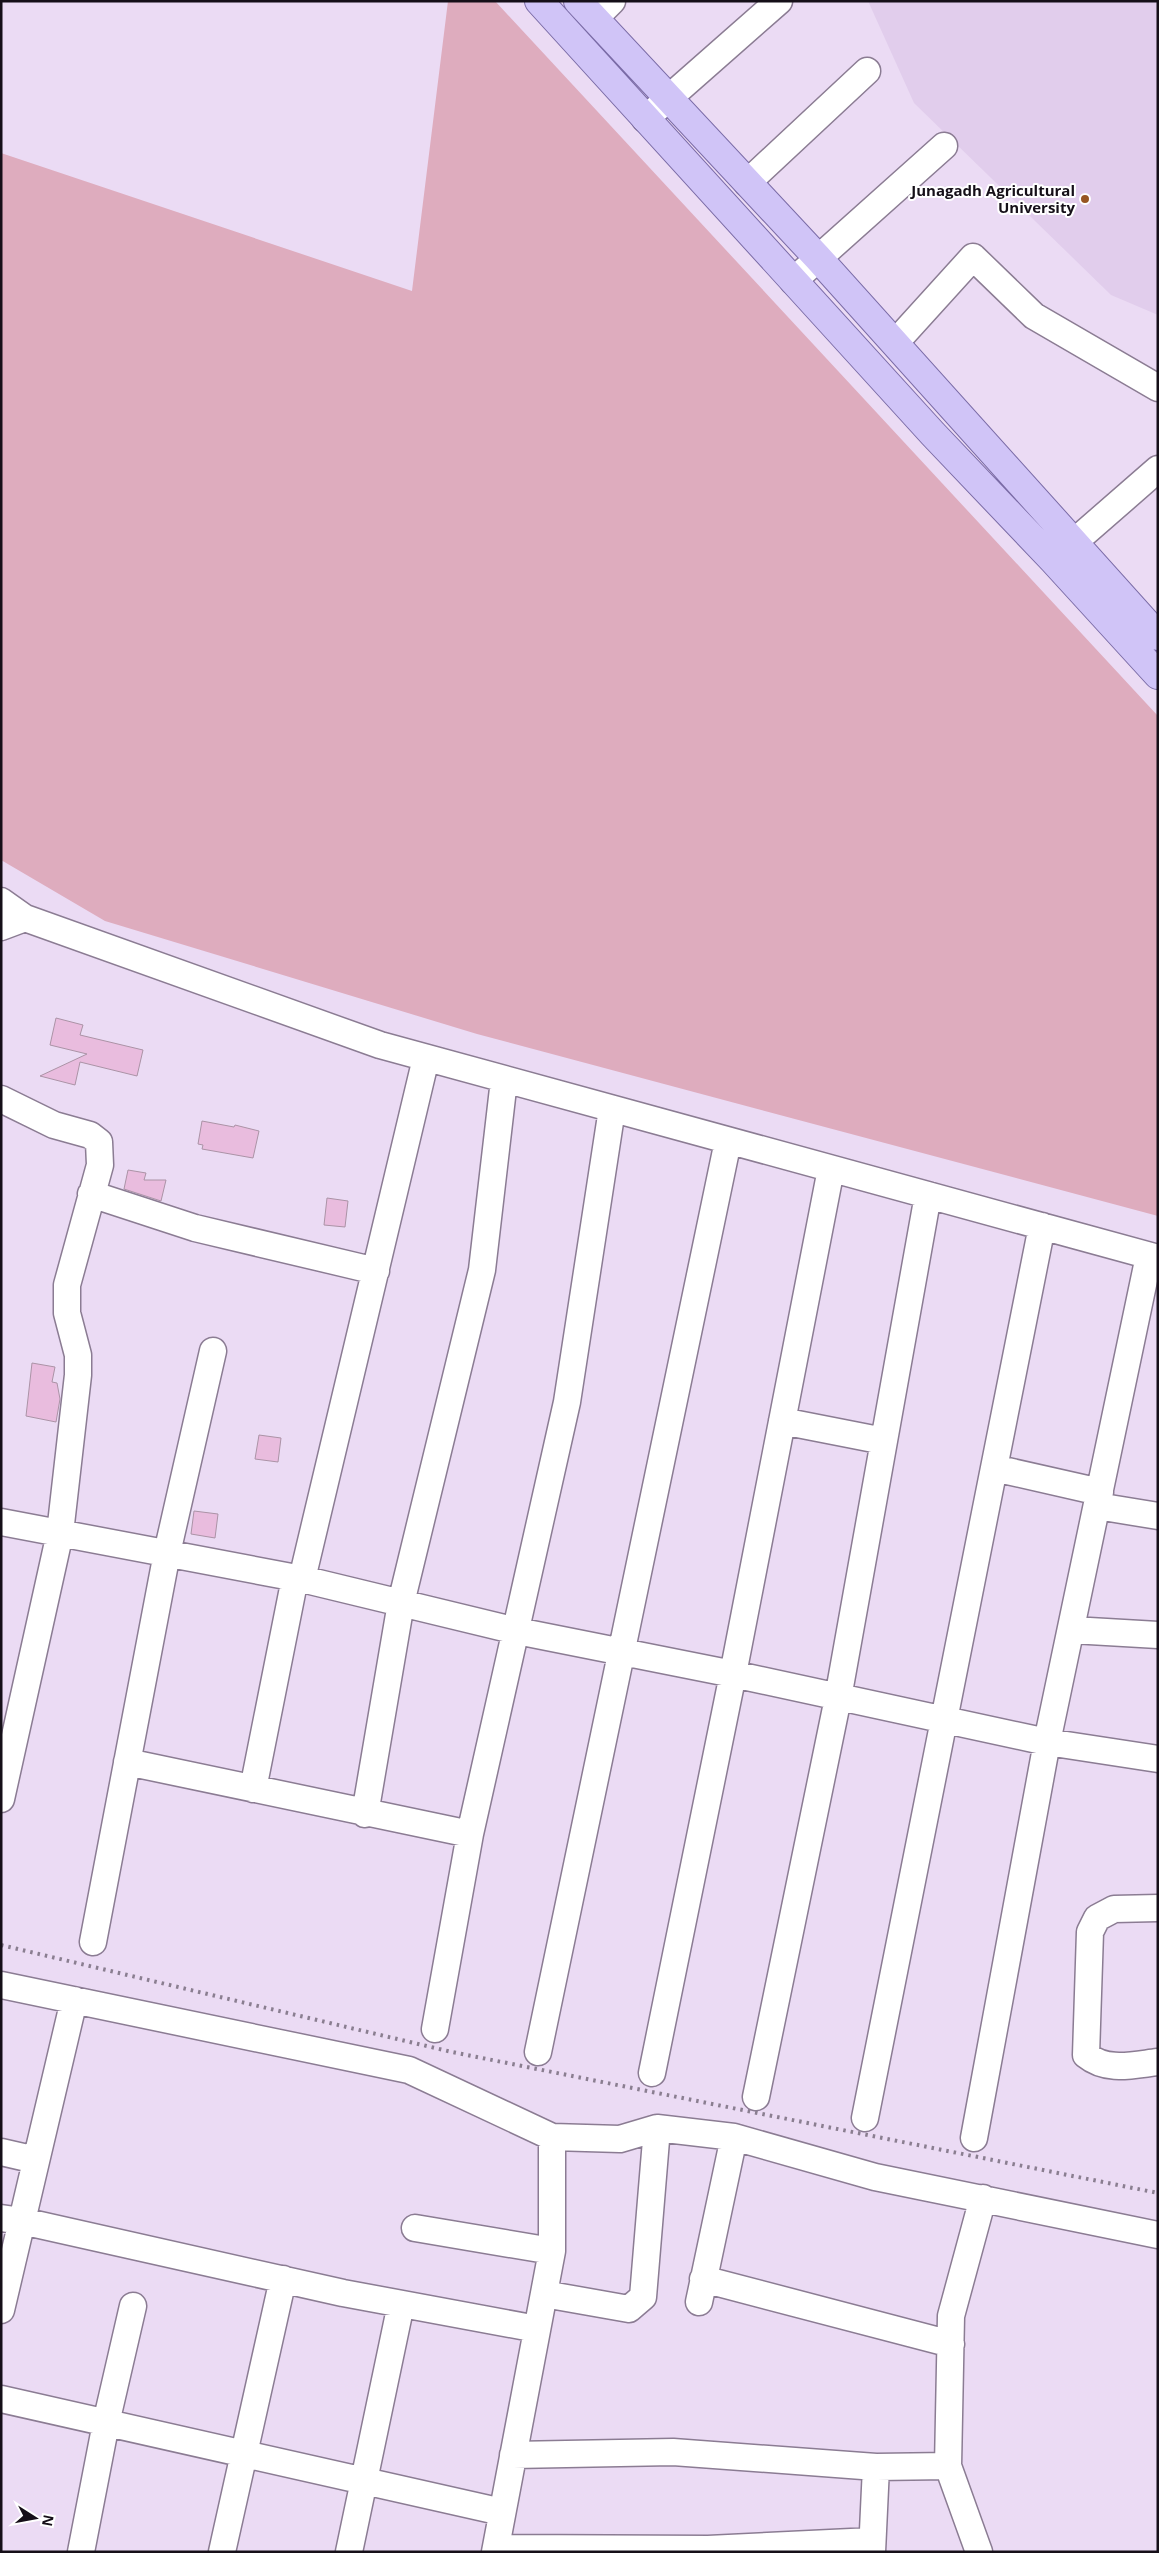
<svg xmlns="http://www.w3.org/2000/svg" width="1159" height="2553" viewBox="0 0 1159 2553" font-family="'Open Sans',sans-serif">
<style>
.built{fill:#e1cdec}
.green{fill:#deacbe}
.building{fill:#e9bcde;stroke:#ab93a6}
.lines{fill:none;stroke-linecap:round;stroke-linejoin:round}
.minor-casing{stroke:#8b7c93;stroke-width:29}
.major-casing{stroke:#7a6ba6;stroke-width:30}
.minor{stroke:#fff;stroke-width:26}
.major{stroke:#d0c4f7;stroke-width:28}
.rail{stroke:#8a7e90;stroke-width:4;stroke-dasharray:2.5 5;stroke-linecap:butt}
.poi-dot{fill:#975522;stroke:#fff;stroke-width:2}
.labels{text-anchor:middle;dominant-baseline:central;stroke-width:4;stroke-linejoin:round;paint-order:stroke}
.poi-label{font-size:15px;font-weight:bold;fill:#150f18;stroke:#fff;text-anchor:end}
</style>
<rect width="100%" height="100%" fill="#ebdbf4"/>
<path class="built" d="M868,1H1158V315L1111,295L914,103Z"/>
<path class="green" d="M448,1H495L1158,716V1216L477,1034L105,921L1,860V153L412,291Z"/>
<path class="building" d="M56,1018L83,1025L80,1035L143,1050L137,1076L80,1062L75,1085L40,1076L87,1054L50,1045Z
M202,1121L234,1127L235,1125L259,1131L253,1158L202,1149L203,1145L198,1144Z
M128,1170L146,1173L144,1180H166L161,1201L124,1189Z
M327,1198L348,1201L345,1227L324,1225Z
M32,1363L55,1367L52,1382L57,1383L60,1399L56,1422L26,1416Z
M259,1435L281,1438L278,1462L255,1459Z
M194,1511L218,1514L215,1538L191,1534Z"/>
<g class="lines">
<defs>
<path id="minor" d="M594,19L612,1
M645,119L779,1
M747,183L867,71
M793,281L944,146
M895,343L973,257L1034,316L1158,388
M1057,557L1158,469
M1,901L25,918L380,1045L1158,1258
M1,927L25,918
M1,1099L54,1125L90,1135L99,1142L100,1165L67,1285V1313L78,1355V1375L60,1533L1,1799
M91,1194L195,1228L376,1271
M782,1421L884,1441
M994,1468L1100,1492
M1097,1506L1158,1516
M1,1522L302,1579L517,1631L733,1674L1047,1742L1158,1759
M302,1579L426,1058
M1072,1630L1158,1635
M127,1762L470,1834
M253,1789L295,1578
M365,1814L401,1603L482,1270L504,1080
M1158,1908L1114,1909L1097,1918L1090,1932L1086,2055C1107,2072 1132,2065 1158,2062
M93,1942L167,1553L213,1351
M1,1985L409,2070L552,2137L620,2139L657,2128L734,2137L875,2177L1158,2235
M435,2029L470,1834L567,1402L612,1109
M538,2052L728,1141
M652,2073L733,1674L831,1169
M756,2097L838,1698L928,1195
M865,2118L1042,1226
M974,2138L1047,1742L1149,1256
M1,2152L36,2160
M1,2218L22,2221L343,2293L537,2329
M415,2228L552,2251
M703,2279L951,2344
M544,2294L629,2309L643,2297L657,2128
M699,2302L734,2137
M1,2310L74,2000
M1,2399L502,2512
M513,2455L673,2452L876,2467L948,2466
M496,2548L708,2549L872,2541
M81,2552L106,2423L133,2306
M222,2552L283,2279
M349,2552L401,2304
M495,2552L552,2251V2137
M872,2552L876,2467
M979,2552L948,2466L951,2316L983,2198"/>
<path id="major" d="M539,1L933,434L1053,560L1158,675
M578,1L818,258L1158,636"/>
</defs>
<use href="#minor" class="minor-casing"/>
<use href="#major" class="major-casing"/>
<use href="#minor" class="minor"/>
<use href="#major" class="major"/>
<path class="rail" d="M1,1945L452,2052L1158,2193"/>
</g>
<circle class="poi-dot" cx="1085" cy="199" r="5"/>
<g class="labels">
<g class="poi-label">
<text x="1075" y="190">Junagadh Agricultural<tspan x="1075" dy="17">University</tspan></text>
</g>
</g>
<rect width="1159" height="2553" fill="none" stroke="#150f18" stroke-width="5"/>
<g transform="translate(35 2518) rotate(101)" stroke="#ffffff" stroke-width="4" paint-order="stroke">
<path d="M0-4L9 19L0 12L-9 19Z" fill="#150f18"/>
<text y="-8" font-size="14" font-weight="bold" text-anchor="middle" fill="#150f18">N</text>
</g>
</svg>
